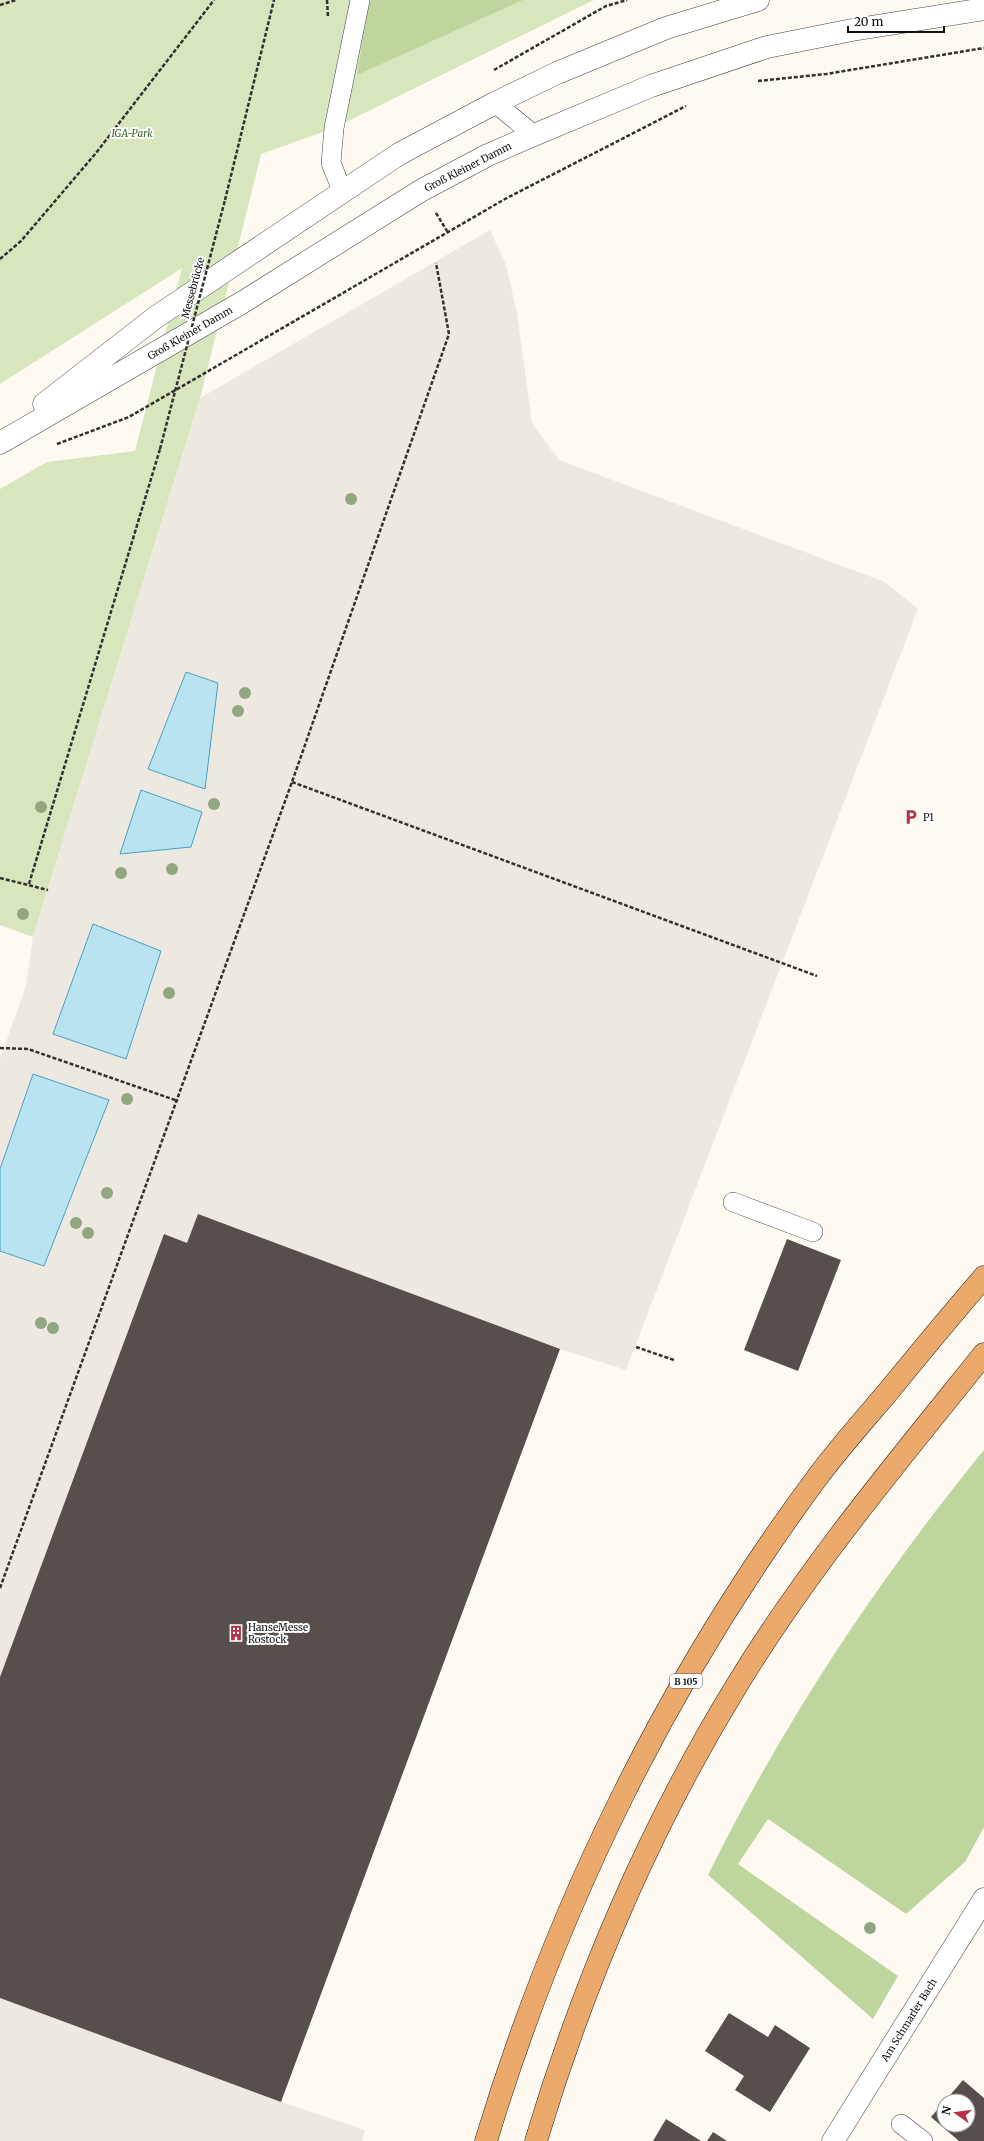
<svg xmlns="http://www.w3.org/2000/svg" width="984" height="2141" viewBox="0 0 984 2141" font-family="Merriweather,serif">
<style>
.green{fill:#d7e6bd}
.forest{fill:#bed69e}
.plaza{fill:#eee9e0}
.water{fill:#bae3f1;stroke:#47a0c3}
.building{fill:#574f4c}
.lines{fill:none;stroke-linecap:round;stroke-linejoin:round}
.service-casing{stroke:#424242;stroke-width:20}
.minor-casing{stroke:#424242;stroke-width:23}
.tertiary-casing{stroke:#424242;stroke-width:23}
.trunk-casing{stroke:#202020;stroke-width:23}
.path{stroke:#313131;stroke-width:2.5;stroke-dasharray:4 2;stroke-linecap:butt}
.service{stroke:#fff;stroke-width:19}
.minor{stroke:#fff;stroke-width:22}
.tertiary{stroke:#fff;stroke-width:22}
.trunk{stroke:#ebaa6c;stroke-width:22}
.path-bridge{stroke:#313131;stroke-width:2.5;stroke-dasharray:4 2;stroke-linecap:butt}
.tree{fill:#91a681}
.labels{text-anchor:middle;dominant-baseline:central;stroke-width:4;stroke-linejoin:round;paint-order:stroke}
.shield{fill:#fff;stroke:#575757;stroke-width:1}
.shield-label{font-size:9px;font-weight:bold;fill:#0f0f0f}
.park-label{font-size:10px;font-style:italic;fill:#386224;stroke:#fff}
.street-label{font-size:10px;fill:#0f0f0f;stroke:#fff}
.poi-label{font-size:10px;fill:#0f0f0f;stroke:#fff;text-anchor:start}
</style>
<rect width="100%" height="100%" fill="#fefaf2"/>
<path class="green" d="M0,0H594L334,128L261,154L200,398L33,937L0,925V489L47,462L135,451L182,268L0,384Z"/>
<path class="forest" d="M369,0H523L357,75Z
M984,1450V1827L965,1862L906,1914L768,1819L738,1864L898,1976L873,2019L708,1875C783,1723 877,1581 984,1450Z"/>
<path class="plaza" d="M490,230L506,265L517,313L532,423L559,460L885,582L918,609L626,1370L560,1349L198,1215L187,1243L164,1234L0,1677V1251L44,1266L33,1074L0,1169V1059L26,986L33,937L200,398Z
M0,1998L281,2102L365,2130L362,2141H0Z"/>
<path class="water" d="M186,672L218,683L205,789L148,769Z
M141,790L202,812L191,847L120,854Z
M93,924L161,951L126,1059L53,1034Z
M33,1074L109,1100L44,1266L0,1251V1169Z"/>
<path class="building" d="M198,1214L560,1349L281,2102L0,1998V1677L164,1234L187,1243Z
M787,1239L841,1260L798,1371L744,1350Z
M729,2013L768,2037L775,2025L810,2048L770,2112L735,2090L744,2076L705,2051Z
M963,2080L984,2098V2141H959L931,2117L944,2102V2125H968V2101H945Z
M666,2119L701,2141H653Z
M713,2132L727,2141H707Z"/>
<g class="lines">
<defs>
<path id="service" d="M495,103L534,135
M343,193L331,163L334,128L360,0
M733,1202L813,1232
M901,2124L923,2141"/>
<path id="minor" d="M833,2141L984,1899"/>
<path id="tertiary" d="M44,404L156,317L399,154L495,103L557,73L666,28L758,0
M0,443L243,302L422,190L488,155L534,135L651,86L767,47L852,30L984,9"/>
<path id="trunk" d="M486,2141C558,1903 670,1675 819,1475C840,1447 864,1420 887,1393C919,1354 951,1315 984,1277
M536,2141C584,1981 650,1827 737,1685C809,1567 898,1461 984,1354"/>
</defs>
<use href="#service" class="service-casing"/>
<use href="#minor" class="minor-casing"/>
<use href="#tertiary" class="tertiary-casing"/>
<use href="#trunk" class="trunk-casing"/>
<path class="path" d="M327,0L328,17
M0,5L16,0
M494,70L606,6L627,0
M758,81L826,74L984,48
M225,200L274,0
M436,213L447,231
M0,259L21,241L96,153L214,0
M57,444L129,417L505,199L686,106
M292,782L817,976
M0,878L48,890
M29,884L160,449
M0,1048L28,1049L178,1101
M636,1347L674,1360
M0,1588L292,782L449,334L436,263"/>
<use href="#service" class="service"/>
<use href="#minor" class="minor"/>
<use href="#tertiary" class="tertiary"/>
<use href="#trunk" class="trunk"/>
<path class="path-bridge" d="M160,449L225,200"/>
</g>
<g class="tree">
<circle cx="351" cy="499" r="6"/>
<circle cx="245" cy="693" r="6"/>
<circle cx="238" cy="711" r="6"/>
<circle cx="214" cy="804" r="6"/>
<circle cx="41" cy="807" r="6"/>
<circle cx="172" cy="869" r="6"/>
<circle cx="121" cy="873" r="6"/>
<circle cx="23" cy="914" r="6"/>
<circle cx="169" cy="993" r="6"/>
<circle cx="127" cy="1099" r="6"/>
<circle cx="107" cy="1193" r="6"/>
<circle cx="76" cy="1223" r="6"/>
<circle cx="88" cy="1233" r="6"/>
<circle cx="41" cy="1323" r="6"/>
<circle cx="53" cy="1328" r="6"/>
<circle cx="870" cy="1928" r="6"/>
</g>
<defs>
<symbol id="parking-bare" viewBox="-9 -9 18 18"><path d="M-3.5-5.5H1a3.5 3.5 0 0 1 0 7H-1V5.5H-3.5ZM-1-3.4V-.6H.8a1.4 1.4 0 0 0 0-2.8Z" fill="#b43147" stroke="#fff" stroke-width="2.5" paint-order="stroke"/></symbol>
<symbol id="building-bare" viewBox="-9 -9 18 18"><path d="M-4-6H4V6H1V3H-1V6H-4ZM-2.5-4.3h1.7v1.8h-1.7ZM.8-4.3h1.7v1.8H.8ZM-2.5-1h1.7V.8h-1.7ZM.8-1h1.7V.8H.8Z" fill="#b43147" stroke="#fff" stroke-width="2.5" paint-order="stroke"/></symbol>
</defs>
<g fill-rule="evenodd">
<use href="#parking-bare" x="900" y="806" width="22" height="22"/>
<use href="#building-bare" x="225" y="1622" width="22" height="22"/>
</g>
<g class="labels">
<rect class="shield" x="670" y="1674" width="32" height="14" rx="3"/>
<g class="shield-label">
<text x="686" y="1681">B 105</text>
</g>
<g class="park-label">
<text x="132" y="133">IGA-Park</text>
</g>
<g class="street-label">
<text transform="translate(468 167) rotate(-27)">Groß Kleiner Damm</text>
<text transform="translate(193 288) rotate(-75)">Messebrücke</text>
<text transform="translate(190 333) rotate(-30)">Groß Kleiner Damm</text>
<text transform="translate(909 2020) rotate(-58)">Am Schmarler Bach</text>
</g>
<g class="poi-label">
<text x="923" y="817">P1</text>
<text x="248" y="1627">HanseMesse<tspan x="248" dy="12">Rostock</tspan></text>
</g>
</g>
<g transform="translate(956 2113) rotate(284)"><circle r="19" fill="#ffffff" stroke="#9f9f9f"/>
<path d="M0-3L7 15L0 10L-7 15Z" fill="#b43147"/>
<text y="-6" font-size="11" font-weight="bold" text-anchor="middle" fill="#0f0f0f">N</text>
</g>
<path d="M848 26v6h96v-6" fill="none" stroke="#0f0f0f" stroke-width="2"/>
<text x="854" y="26" font-size="12" fill="#0f0f0f" stroke="#ffffff" stroke-width="3" paint-order="stroke">20 m</text>
</svg>
